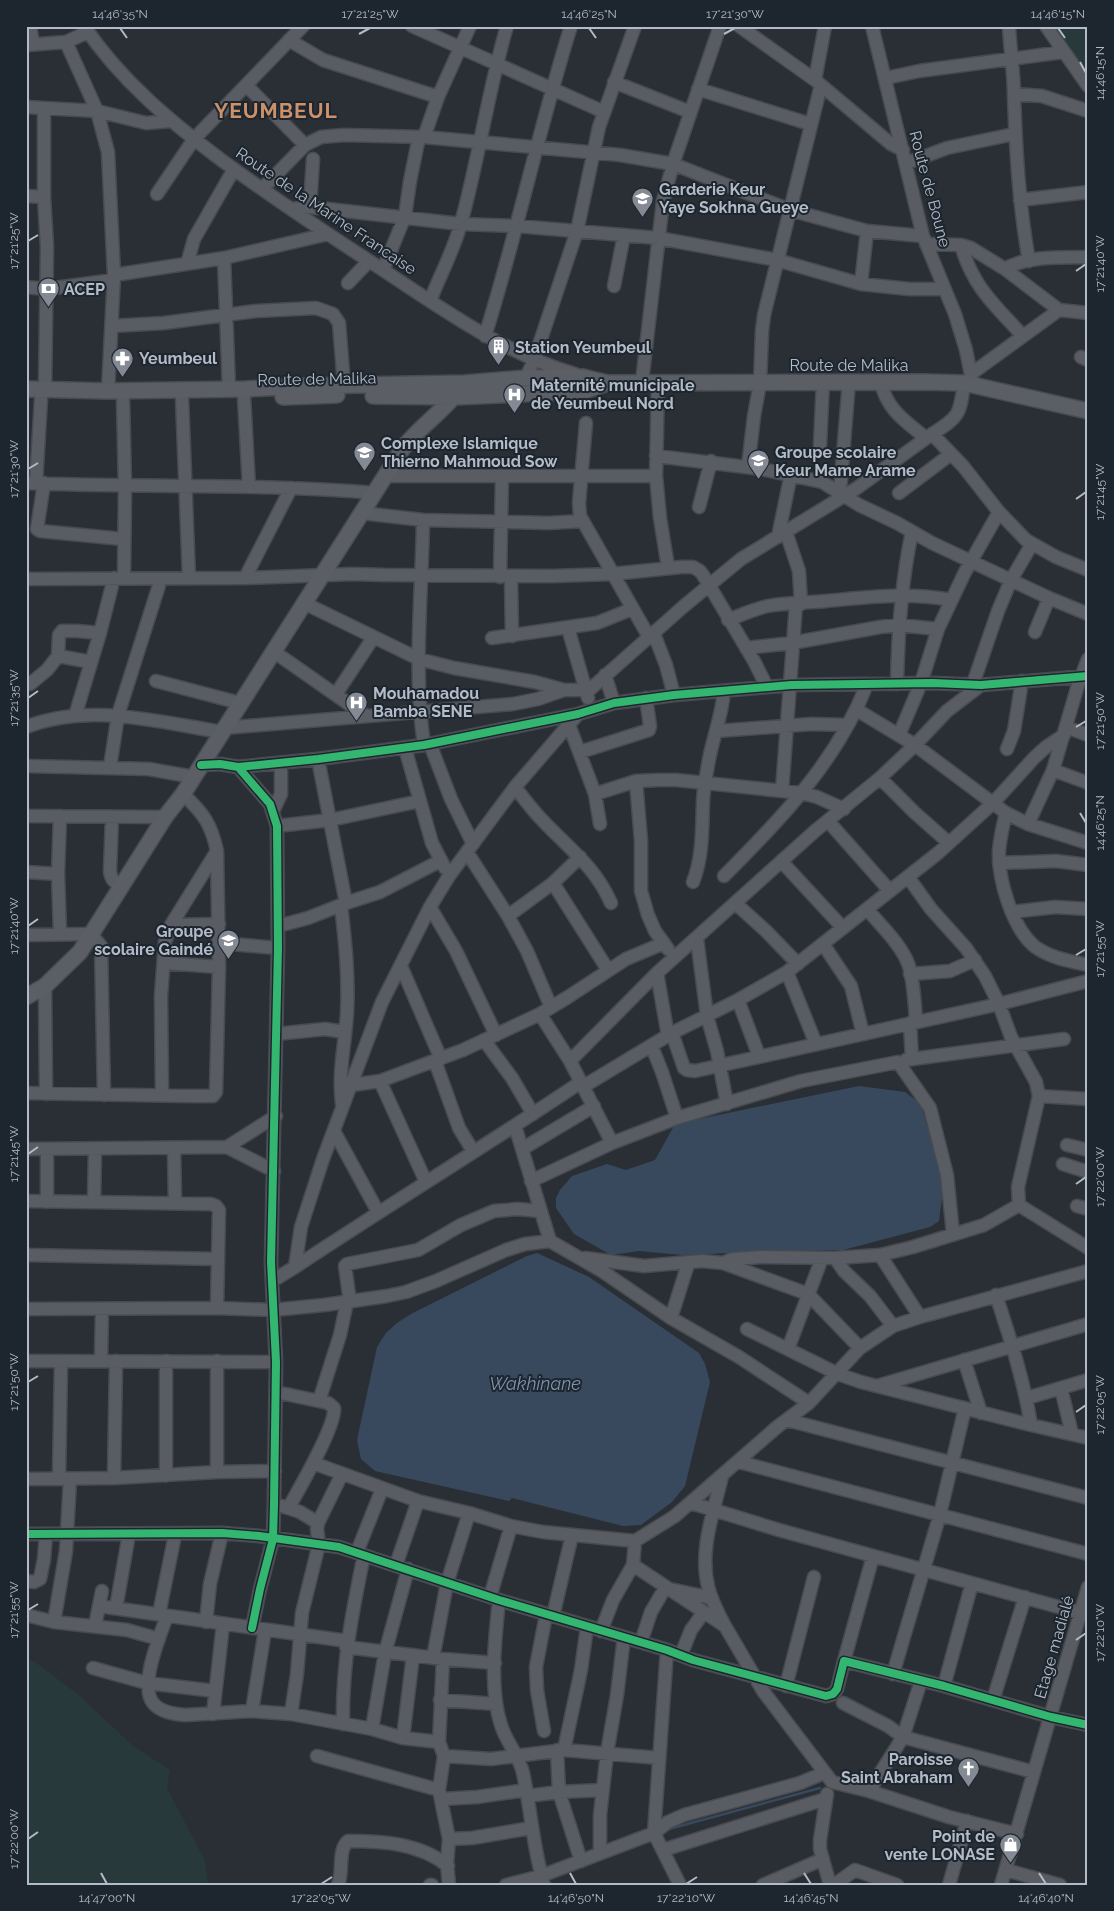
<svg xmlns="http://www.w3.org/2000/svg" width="1114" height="1911" viewBox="0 0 1114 1911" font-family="Raleway,sans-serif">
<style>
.green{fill:#27393b}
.water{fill:#39495d}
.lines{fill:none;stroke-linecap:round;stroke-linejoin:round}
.stream{stroke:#39495d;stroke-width:2.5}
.minor-casing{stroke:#474b50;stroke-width:15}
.major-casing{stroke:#474b52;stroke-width:18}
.minor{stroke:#595d63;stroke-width:12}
.major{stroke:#5b5f65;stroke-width:15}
.cycleway-casing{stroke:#1d252f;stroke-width:11}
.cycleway{stroke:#33b770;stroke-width:8}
.ticks{fill:none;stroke:#b3bbc6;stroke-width:2}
.labels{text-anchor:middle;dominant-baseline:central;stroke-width:4;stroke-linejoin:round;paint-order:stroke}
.poi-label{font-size:16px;font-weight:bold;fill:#b3bbc6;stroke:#1d252f;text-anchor:start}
.street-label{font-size:16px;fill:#b3bbc6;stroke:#1d252f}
.water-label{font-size:18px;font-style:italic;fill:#7d92ab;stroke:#1d252f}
.district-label{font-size:21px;font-weight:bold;letter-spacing:1px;fill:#cb9169;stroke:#1d252f}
.neatline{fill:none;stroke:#b3bbc6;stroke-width:2}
.ticks-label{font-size:12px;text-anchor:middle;fill:#b3bbc6}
</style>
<rect width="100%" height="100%" fill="#292f35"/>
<path class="green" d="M1052,26H1088V80Z
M26,1659L35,1662L80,1696L133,1746L170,1770L167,1788L205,1861L208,1885H26Z"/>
<path class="water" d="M859,1086L905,1092L921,1104L928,1130L934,1140L944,1182L939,1221L930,1227L843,1250L743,1251L730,1253L682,1255L639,1251L611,1255L574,1234L556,1208V1198L560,1190L572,1176L607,1164L626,1170L655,1160L675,1124Z
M537,1253L589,1277L699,1353L705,1364L710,1382L685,1486L672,1502L641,1525L623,1526L512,1498L509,1501L375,1471L361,1459L357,1440L377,1347L386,1333L397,1323L411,1314L527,1256Z"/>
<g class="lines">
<path class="stream" d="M669,1829L820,1788"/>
<defs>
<path id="minor" d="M30,26L33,44
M84,26C121,81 172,123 224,162C275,199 327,234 380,268C442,309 503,353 575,374
M412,26L604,112
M739,26L815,80L891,144L903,150
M872,26L923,236L955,314L966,350L973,385
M1009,26C1010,49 1014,73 1014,96C1016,152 1019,205 1029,261
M1046,26L1088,86
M289,40L323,60L438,97
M66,42L97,111L108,152L114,275L108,391
M26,45L66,42L88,32
M886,78L919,71L1063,52
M815,80L825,26
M614,82L690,112
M247,86L305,145
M698,89L810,124
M1014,94L1042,96L1088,111
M26,107L97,111L146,123L171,121
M44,108V197L47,247L45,390
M424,137L438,97L470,26
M907,163L947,148L1014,134
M262,189L305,145L321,137L344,135L424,137L620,155L673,164L790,210L867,231L923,236
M157,194L194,139L303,26
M26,196L44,197
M1020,200L1088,192
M310,207L313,159
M291,209L310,207L461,224L517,226L658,238L777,260L861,284L909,289H944
M926,244L961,245L971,248L1005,269L1059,310L1088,313
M961,245C973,287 994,304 1022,335
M224,258L229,389
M187,264L194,239L234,169
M1005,269C1028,255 1061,258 1088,257
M383,270L405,216L410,181L419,137
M114,275L224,258L328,234
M348,283L369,261
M861,284L867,231
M614,286L624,235
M26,287L47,289L114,280
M430,301C440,275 454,250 461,223C479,158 488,91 507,26
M112,326L164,323L256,311L316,308L333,314L339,323L344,385
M485,336C517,234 539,128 571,26
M1081,357L1088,360
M971,374L1059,310
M526,378L534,360L577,231L599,127L635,26
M642,382L663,201L673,164L720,26
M658,382L656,476L660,518L668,567
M881,382C886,409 906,422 926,438
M244,397L249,487
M182,398L189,578
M123,399L125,487L124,577
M586,423L579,503L580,516L649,637
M932,434C959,417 960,415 964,383
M820,445L823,381
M656,456L762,469L822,482L859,505L897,523L932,543L1049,598L1088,614
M748,467L754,416L760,383L762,331L764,315L821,85
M386,476H656
M26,483C142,488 259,483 375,493
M36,483L41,399
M44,483L37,529L40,531L123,539
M840,492L849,381
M899,493L951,454
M699,507L711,461
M362,513L423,520L549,523L583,521
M423,520C422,594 413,670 424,745
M786,532L799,571L801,604
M778,537L791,474
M500,577L502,476
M511,577L512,636
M245,578L291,488
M26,579L245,578L353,574L385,575L553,576L612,574L681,567H693L700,571L703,575L754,661L767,687
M304,603L419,659L454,668L535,682L564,690H586
M728,620C741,615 754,609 768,606C787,602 807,603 826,601C870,597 906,592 952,600
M568,628L588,698
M1035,632L1049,598
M654,634L666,665L674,695
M492,638L597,623L632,609
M746,648L792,643L880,627L898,625L938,629
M273,651L366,716
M58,656L59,635L62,631H77L100,633
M605,675L614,703
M156,681L240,703
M30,684L47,670L58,656L91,662
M897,684C898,632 901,582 912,532
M973,684L998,611L1011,580L1032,544
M587,692L684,606L741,559L857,488L932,434L963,466L999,512L1026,540L1056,557L1088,570
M336,694L373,638
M857,710L915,745L1006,813L1028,824L1088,843
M75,716L100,633L114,578
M569,725L595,794L600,824
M26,727C89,702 158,722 222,732
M1066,727L1088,735
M224,728L513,704L538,699L564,690
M717,731L811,724L848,725
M899,735L921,683L938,629L965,572L999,512
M430,744L451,799L473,844
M405,748L432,843L445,868
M1007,749L1014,731L1022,681
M580,752L649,730L650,726L646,698
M318,759L346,903
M201,765L220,764L238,767L270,804L277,826L278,948L271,1262L276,1362L274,1504L273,1539L260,1589L252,1628
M26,766L149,769L194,777
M110,767L118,715L161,579
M238,767L318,759L424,745L578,714L614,703L674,695L791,685L933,683L981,685L1088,676
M1053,770L1088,783
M880,778L914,812L949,843
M636,781L641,841V891L648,915L655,931L668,949
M515,787C524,799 534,812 545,823C571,850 595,867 611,903
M782,791L796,604
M595,794L636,781L659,780H676L802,793L817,797L844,809
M273,811L281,794V764
M1006,813C1003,825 1000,838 999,851C998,879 1012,927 1034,946C1050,958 1069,961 1088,965
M26,816L165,817
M60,816L58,874L60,934
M112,817L110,871C111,880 114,882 122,886
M828,821L890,891
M1028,824L1053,770L1078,685L1088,659
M277,826L330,820L420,801
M467,852L508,916L527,951L551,1007
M782,862L843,928
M999,863L1056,861L1088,865
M26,872L58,874
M724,876C780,820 838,760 867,684
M908,877L931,909L966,948L985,976L999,1004L1011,1037L1036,1082L1039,1096L1018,1187L1019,1205
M693,882C703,856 702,830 703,803C703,791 706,777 708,765C712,739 722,717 724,691
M553,883L608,970
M735,903L766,931L798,964
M341,905C345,940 349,977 347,1013C345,1046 338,1070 342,1104
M430,907L456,951L496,1035
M867,909C881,926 902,945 909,966C914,984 915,1004 916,1022
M1012,912L1055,907L1088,909
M508,916L553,883L580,857
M171,925L219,924
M278,926L308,918L346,903L380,892L440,861
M26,935L91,934L101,946L104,1095
M697,939L707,1016L717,1051L727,1104
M219,943L278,948
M823,944L851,986L863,1034
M164,963L219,967
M401,966L441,1059
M787,972L816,1044
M657,973L668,1036
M910,974L950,971L975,960
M45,986L46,1094
M738,1000L759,1056
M540,1014L570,1061L612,1143
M672,1033L684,1068L687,1070L695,1071L999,1004L1088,981
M276,1034L325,1029L345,1032
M484,1040L512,1078L533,1114
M652,1047L662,1072L677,1118
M912,1059L1064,1039
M906,1060L912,1059L910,1023
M435,1061L459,1128L473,1151
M570,1061L657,973L815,831L880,778L915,745L947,711L981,685
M380,1081L426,1182
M352,1085L380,1081L463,1050L540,1014L568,997L626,959L664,943
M584,1086L672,1033L738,1000L787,972L938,853L993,803L1034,758L1046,747L1064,735
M26,1093L189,1096H213L216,1092L219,967L217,851C211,823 203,813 183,794
M162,1095L161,996L165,942L171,925L217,851
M1039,1096L1088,1099
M515,1126L550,1241
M334,1131L378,1212
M1067,1145L1088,1150
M227,1147L276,1116
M174,1148L175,1203
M26,1149L227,1147L274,1171
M47,1149V1202
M522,1149L594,1106
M1063,1164L1088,1172
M531,1181L612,1143L677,1118L801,1081L898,1062L930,1108L947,1175L953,1234
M26,1201L211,1204L216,1206L219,1210L217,1308
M94,1202L95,1149
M1077,1206L1088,1209
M26,1255L218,1259
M880,1255L920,1317
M585,1258L644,1266L702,1261L723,1263L808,1294L860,1348
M835,1258L844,1271L870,1296L893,1326
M723,1263L732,1259L761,1257L835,1258L880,1255L913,1247L984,1225L1019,1205L1088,1248
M295,1267L301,1227L323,1159L382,1002L430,907L449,876L515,787L578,714
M272,1281L295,1267C390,1204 487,1145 581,1082
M996,1295C1010,1338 1024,1381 1031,1425
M350,1302L345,1266L347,1264L418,1250L461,1225L494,1211L518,1209L540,1211
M26,1309L217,1308L273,1310L324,1305L387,1296L406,1292L436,1281L506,1250L525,1244L550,1241L602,1271L671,1318L739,1357L809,1403
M671,1318L688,1264
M747,1329L838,1374L861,1382L1031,1425L1088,1438
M788,1349L822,1258
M101,1360L102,1310
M964,1360L981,1413
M26,1361L276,1362
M217,1361V1472
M877,1386L1088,1324
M1061,1388L1072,1434
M276,1392L328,1403L334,1408C336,1426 299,1489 289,1507
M1027,1398L1088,1380
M319,1401L340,1335L347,1302
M787,1420L1088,1498
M739,1462L1088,1554
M313,1463L418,1501L469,1513L511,1526L543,1532L635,1541
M166,1476V1361
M722,1476C714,1511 699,1550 708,1586C711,1600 718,1613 725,1626
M114,1478L116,1361
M26,1479L114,1478L217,1472L275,1471
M59,1479L61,1361
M691,1503L779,1530L1088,1615
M282,1506L300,1512L318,1523
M26,1534L222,1533L259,1536L339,1547L499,1600L667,1650L693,1660L826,1696L833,1694L837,1689L844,1661L944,1686L1051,1717L1088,1725
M357,1552L382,1489
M396,1565L418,1501
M633,1565L725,1626L763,1691L832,1782L869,1791L949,1817L1017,1834
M26,1581L34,1582L40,1579L44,1559L46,1534
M490,1597L511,1526
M499,1600C495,1638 489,1689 501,1725C506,1742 519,1755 523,1773C531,1810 533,1848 544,1885
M99,1606L347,1641
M116,1608L129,1534
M159,1614L175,1535
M26,1615L54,1622L127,1630L159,1639
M167,1616C160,1635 139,1685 153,1703C160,1712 174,1714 185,1715L252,1711L291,1714L372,1729L403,1738L439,1742L444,1756L439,1790L449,1839L472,1838L531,1828
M553,1616L572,1535
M54,1622L66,1551L70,1479
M206,1622L210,1584L222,1533
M95,1626L102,1591
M601,1631L613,1600L633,1565L635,1541L675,1516L777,1427L809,1403L860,1348L893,1326L920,1317L1088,1271
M641,1642L651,1612L665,1588L712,1598
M346,1647L443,1659L495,1663
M667,1650L654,1833L680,1885
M681,1655L691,1630L704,1612
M433,1658L447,1583L469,1513
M844,1661L873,1556
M93,1668L147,1683L215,1691
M893,1674L940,1514L965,1408
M786,1686L814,1577
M944,1686L972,1583
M440,1700L496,1704
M993,1700L1025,1597
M843,1703L888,1726L903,1737L1034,1772
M252,1711L265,1630
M213,1714L223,1624
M291,1714L297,1674L302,1613L319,1544L317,1529L318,1523L342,1474
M343,1724C342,1664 352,1613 364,1555
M372,1729L385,1653L408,1569
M544,1731L537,1690L536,1667L546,1615
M403,1738L413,1655
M439,1742L443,1659
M557,1750L559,1792L581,1861
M564,1750L581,1670L587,1627
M317,1756L439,1790
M444,1756L491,1759L564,1750L659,1758
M869,1791L903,1737L921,1681
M827,1794L820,1840V1849L830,1885
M527,1796L559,1792L603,1790
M442,1799L477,1797L526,1790
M449,1839L447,1864L449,1885
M663,1850L825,1799
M600,1853V1815L607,1753L617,1695L624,1637
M1006,1870L1060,1885
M338,1885C344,1872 337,1851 348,1841C382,1841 420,1843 448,1866
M430,1885H432
M506,1885L541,1876L654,1833L668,1822L684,1815L800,1783L824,1773
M763,1885L823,1859
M834,1885L855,1870L897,1885
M949,1885L967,1821
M1001,1885L1088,1587"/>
<path id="major" d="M26,389L108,391L246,389L306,386L465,383L526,378L583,377L607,383L924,382L964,383L1088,411
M373,396L455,397L585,391L607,383
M283,397L337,395
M26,997L45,986L80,952L165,817L183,794L403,448C422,424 448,408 465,383"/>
</defs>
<use href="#minor" class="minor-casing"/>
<use href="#major" class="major-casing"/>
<use href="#minor" class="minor"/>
<use href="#major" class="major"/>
<defs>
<path id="cycleway" d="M201,765L220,764L238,767L270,804L277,826L278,948L271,1262L276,1362L274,1504L273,1539L260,1589L252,1628
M238,767L318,759L424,745L578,714L614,703L674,695L791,685L933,683L981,685L1088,676
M26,1534L222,1533L259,1536L339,1547L499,1600L667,1650L693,1660L826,1696L833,1694L837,1689L844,1661L944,1686L1051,1717L1088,1725"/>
</defs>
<use href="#cycleway" class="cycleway-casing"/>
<use href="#cycleway" class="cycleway"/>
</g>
<path class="ticks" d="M120,28L127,38M589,28L596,38M1058,28L1065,38M359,34L370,28M724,34L735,28M1080,62L1086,73M28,241L38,235M1076,271L1086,264M28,469L38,463M1076,499L1086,492M28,698L38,691M1076,727L1086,721M1080,813L1086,823M28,926L38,919M1076,955L1086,949M28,1154L38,1147M1076,1184L1086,1177M28,1382L38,1376M1076,1412L1086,1405M28,1610L38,1604M1076,1640L1086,1633M28,1839L38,1832M101,1873L107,1884M570,1873L576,1884M804,1873L811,1884M1039,1873L1046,1884M321,1884L332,1877M686,1884L697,1877"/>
<defs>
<symbol id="school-pin" viewBox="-11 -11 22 30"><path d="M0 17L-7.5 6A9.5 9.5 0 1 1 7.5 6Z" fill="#838a93" stroke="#1d252f"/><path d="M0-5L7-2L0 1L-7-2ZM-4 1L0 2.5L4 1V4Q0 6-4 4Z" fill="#fff"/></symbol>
<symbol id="bank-pin" viewBox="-11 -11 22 30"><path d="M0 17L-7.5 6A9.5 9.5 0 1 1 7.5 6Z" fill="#838a93" stroke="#1d252f"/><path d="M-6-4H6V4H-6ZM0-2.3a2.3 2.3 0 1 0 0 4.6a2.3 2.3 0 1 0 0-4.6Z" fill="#fff"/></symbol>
<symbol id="building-pin" viewBox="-11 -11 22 30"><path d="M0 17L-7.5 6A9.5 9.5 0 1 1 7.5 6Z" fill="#838a93" stroke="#1d252f"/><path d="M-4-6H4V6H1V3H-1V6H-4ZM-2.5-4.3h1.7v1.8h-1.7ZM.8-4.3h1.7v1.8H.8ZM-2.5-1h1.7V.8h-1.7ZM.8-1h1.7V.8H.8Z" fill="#fff"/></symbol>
<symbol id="pharmacy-pin" viewBox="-11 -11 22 30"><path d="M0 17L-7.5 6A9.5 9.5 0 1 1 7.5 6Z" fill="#838a93" stroke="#1d252f"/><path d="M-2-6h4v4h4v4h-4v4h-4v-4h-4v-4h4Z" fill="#fff"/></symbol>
<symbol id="hospital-pin" viewBox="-11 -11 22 30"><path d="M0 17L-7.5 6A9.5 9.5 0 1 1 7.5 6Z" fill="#838a93" stroke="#1d252f"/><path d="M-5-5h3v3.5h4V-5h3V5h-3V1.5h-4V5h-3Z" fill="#fff"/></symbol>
<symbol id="church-pin" viewBox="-11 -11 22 30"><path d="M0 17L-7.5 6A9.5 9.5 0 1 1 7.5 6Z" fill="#838a93" stroke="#1d252f"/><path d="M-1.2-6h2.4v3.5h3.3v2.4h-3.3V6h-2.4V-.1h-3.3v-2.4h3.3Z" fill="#fff"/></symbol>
<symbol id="shop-pin" viewBox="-11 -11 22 30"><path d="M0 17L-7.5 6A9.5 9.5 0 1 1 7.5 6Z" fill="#838a93" stroke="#1d252f"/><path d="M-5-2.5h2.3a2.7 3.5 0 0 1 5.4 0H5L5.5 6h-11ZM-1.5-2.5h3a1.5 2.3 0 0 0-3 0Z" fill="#fff"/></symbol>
</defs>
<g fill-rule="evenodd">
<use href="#school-pin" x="630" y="186" width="25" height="34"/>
<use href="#bank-pin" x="36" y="276" width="25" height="34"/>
<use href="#building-pin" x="486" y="334" width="25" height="34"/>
<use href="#pharmacy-pin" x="110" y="346" width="25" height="34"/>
<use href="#hospital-pin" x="502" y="382" width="25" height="34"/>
<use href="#school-pin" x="352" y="440" width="25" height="34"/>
<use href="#school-pin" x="746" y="448" width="25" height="34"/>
<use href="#hospital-pin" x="344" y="690" width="25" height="34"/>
<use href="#school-pin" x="216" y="928" width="25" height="34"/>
<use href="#church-pin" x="956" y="1756" width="25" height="34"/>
<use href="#shop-pin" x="998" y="1832" width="25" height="34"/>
</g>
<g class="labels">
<g class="poi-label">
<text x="659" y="189">Garderie Keur<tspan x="659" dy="18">Yaye Sokhna Gueye</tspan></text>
<text x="64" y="289">ACEP</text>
<text x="515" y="347">Station Yeumbeul</text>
<text x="139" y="358">Yeumbeul</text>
<text x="531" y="385">Maternité municipale<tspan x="531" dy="18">de Yeumbeul Nord</tspan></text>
<text x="381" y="443">Complexe Islamique<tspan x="381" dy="18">Thierno Mahmoud Sow</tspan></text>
<text x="775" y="452">Groupe scolaire<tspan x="775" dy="18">Keur Mame Arame</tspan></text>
<text x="373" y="693">Mouhamadou<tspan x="373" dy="18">Bamba SENE</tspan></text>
<text x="213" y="931" text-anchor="end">Groupe<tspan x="213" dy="18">scolaire Gaindé</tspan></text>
<text x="953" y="1759" text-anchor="end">Paroisse<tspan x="953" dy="18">Saint Abraham</tspan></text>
<text x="995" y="1836" text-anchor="end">Point de<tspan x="995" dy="18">vente LONASE</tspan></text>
</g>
<g class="street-label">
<text transform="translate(930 189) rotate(75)">Route de Boune</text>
<text transform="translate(326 211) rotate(34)">Route de la Marine Francaise</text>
<text x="849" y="365">Route de Malika</text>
<text transform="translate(317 379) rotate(-1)">Route de Malika</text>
<text transform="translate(1054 1647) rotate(-74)">Etage madialé</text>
</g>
<g class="water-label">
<text x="535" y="1383">Wakhinane</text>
</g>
<g class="district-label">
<text x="276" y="110">YEUMBEUL</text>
</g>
</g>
<rect width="1114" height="1911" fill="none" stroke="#1d252f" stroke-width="55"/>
<rect x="28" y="28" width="1058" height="1856" class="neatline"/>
<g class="ticks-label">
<text x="120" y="18">14°46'35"N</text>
<text x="370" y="18">17°21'25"W</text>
<text x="589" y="18">14°46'25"N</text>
<text x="735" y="18">17°21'30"W</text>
<text x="1058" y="18">14°46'15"N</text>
<text transform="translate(1100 73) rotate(-90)" y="4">14°46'15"N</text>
<text transform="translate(14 241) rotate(-90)" y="4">17°21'25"W</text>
<text transform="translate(1100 264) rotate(-90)" y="4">17°21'40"W</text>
<text transform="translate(14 469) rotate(-90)" y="4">17°21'30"W</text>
<text transform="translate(1100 492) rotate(-90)" y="4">17°21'45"W</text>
<text transform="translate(14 698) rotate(-90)" y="4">17°21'35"W</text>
<text transform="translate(1100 721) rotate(-90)" y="4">17°21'50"W</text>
<text transform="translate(1100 823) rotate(-90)" y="4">14°46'25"N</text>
<text transform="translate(14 926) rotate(-90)" y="4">17°21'40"W</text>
<text transform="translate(1100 949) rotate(-90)" y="4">17°21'55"W</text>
<text transform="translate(14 1154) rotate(-90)" y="4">17°21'45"W</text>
<text transform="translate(1100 1177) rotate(-90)" y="4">17°22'00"W</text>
<text transform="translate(14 1382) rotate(-90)" y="4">17°21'50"W</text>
<text transform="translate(1100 1405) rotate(-90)" y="4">17°22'05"W</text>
<text transform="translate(14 1610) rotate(-90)" y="4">17°21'55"W</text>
<text transform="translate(1100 1633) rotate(-90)" y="4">17°22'10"W</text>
<text transform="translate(14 1839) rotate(-90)" y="4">17°22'00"W</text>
<text x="107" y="1902">14°47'00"N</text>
<text x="321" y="1902">17°22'05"W</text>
<text x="576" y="1902">14°46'50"N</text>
<text x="686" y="1902">17°22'10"W</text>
<text x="811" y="1902">14°46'45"N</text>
<text x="1046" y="1902">14°46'40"N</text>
</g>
</svg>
